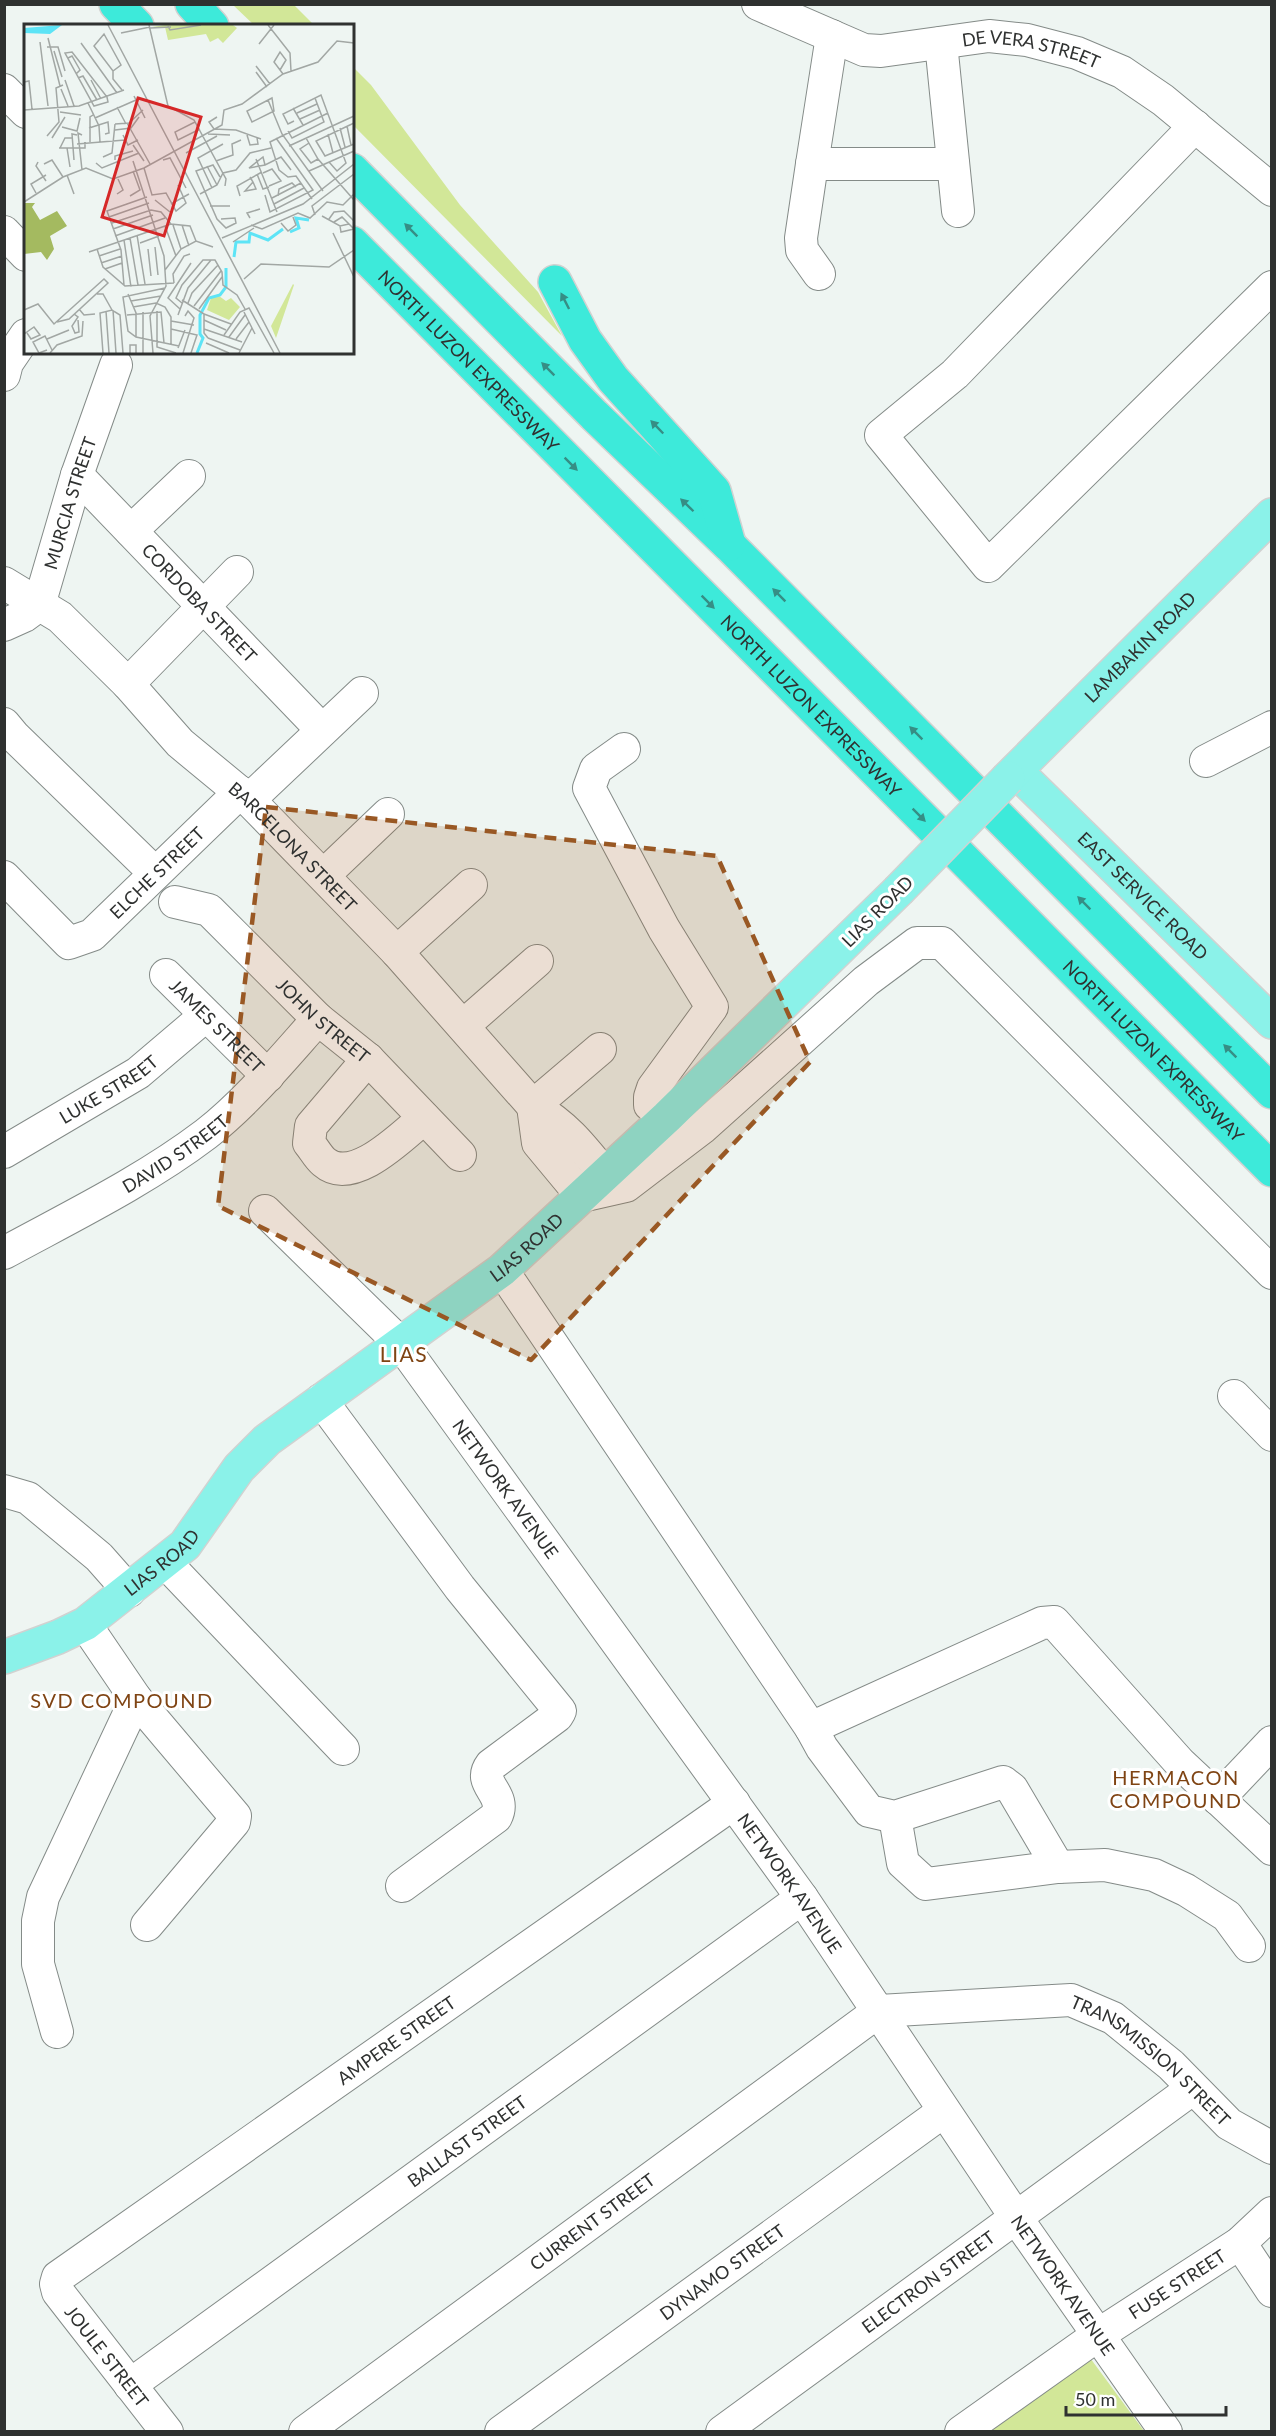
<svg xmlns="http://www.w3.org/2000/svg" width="1276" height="2436" viewBox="0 0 1276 2436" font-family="Lato,sans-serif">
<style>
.green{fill:#d2e798}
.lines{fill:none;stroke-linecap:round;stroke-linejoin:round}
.minor-casing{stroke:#848b88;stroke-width:34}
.major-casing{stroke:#d1d2d1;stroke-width:36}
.highway-casing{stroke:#d1d2d1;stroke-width:36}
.minor{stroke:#fff;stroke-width:32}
.major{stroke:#8bf2e9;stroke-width:33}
.highway{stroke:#3deada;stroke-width:33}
.major-bridge-casing{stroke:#d1d2d1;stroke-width:36;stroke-linecap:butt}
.major-bridge{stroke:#8bf2e9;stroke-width:33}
.oneway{fill:#368e85}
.marked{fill:#995824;fill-opacity:0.2;stroke:#995824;stroke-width:4.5;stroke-dasharray:12 8;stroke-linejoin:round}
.labels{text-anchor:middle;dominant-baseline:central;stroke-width:6;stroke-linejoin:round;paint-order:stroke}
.street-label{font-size:18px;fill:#2f3130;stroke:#fff}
.neighbourhood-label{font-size:20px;letter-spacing:1.5px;fill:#7f4413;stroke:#fff}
.quarter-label{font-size:21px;letter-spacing:1.5px;fill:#7f4413;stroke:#fff}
.inset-river{fill:none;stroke:#5de4f6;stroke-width:3}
.inset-road{fill:none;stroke:#a2a7a4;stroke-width:1.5}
.view{fill:#d62828;fill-opacity:0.15;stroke:#d62828;stroke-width:3}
.inset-edge{fill:none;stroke:#2f3130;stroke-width:3}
</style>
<rect width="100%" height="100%" fill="#eef5f2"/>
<path class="green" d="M233,5H294L314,25H254Z
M352,66L371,85L460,205L538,292L562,336L353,125Z
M1082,2347L1144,2431L962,2432Z"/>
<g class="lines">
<defs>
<g id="minor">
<path id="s1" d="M758,4L864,50L881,51L989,36L1027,40L1077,53L1122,72L1163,100L1272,190"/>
<path d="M941,43L958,211"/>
<path d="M4,90L26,112"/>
<path d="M1195,126L955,374L881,435L988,566L1272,287"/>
<path d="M812,164L832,36"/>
<path d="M4,232L26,255"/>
<path d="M819,274L802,250L801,238L812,164H953"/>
<path d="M4,375L7,363L26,335"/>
<path id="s2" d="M77,475L322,730"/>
<path d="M131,531L189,476"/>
<path id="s3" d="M4,583L60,617L128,684L180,743L249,800L397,952L533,1106C567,1127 580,1144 605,1175"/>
<path id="s4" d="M4,625L24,616L39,605L77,475L116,365"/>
<path d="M128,684L237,572"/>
<path d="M4,724L14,736L155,873"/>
<path d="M624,749L596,769L589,788L664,929L712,1007L653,1088L650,1097V1105L667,1117"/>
<path d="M1206,761L1272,727"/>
<path d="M249,800L362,693"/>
<path d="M324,875L388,814"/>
<path id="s5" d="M4,877L69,943L92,935L240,792"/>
<path id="s6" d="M175,902L209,910L318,1019L368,1059L460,1155"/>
<path d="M397,952L471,885"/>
<path id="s7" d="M166,975L268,1076"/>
<path d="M463,1026L537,961"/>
<path d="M368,1059L311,1126L309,1143C314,1149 318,1157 324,1162C353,1187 402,1136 424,1118"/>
<path d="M533,1106L538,1143L582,1196L626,1186L702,1128L866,981L917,943H942L1272,1273"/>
<path d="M533,1106L600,1049"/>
<path id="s8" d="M4,1152L138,1073L205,1016"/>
<path id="s9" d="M265,1211L401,1344L802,1898L1015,2216L1166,2432"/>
<path id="s10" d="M4,1253C72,1216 144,1181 206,1134C247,1102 283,1058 318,1019"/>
<path d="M502,1270L811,1728L1042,1623L1054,1622L1180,1763L1272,1849"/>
<path d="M1234,1396L1272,1435"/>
<path d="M321,1400L460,1588L560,1711L557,1716L491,1765C476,1785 508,1793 496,1817L402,1886"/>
<path d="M4,1491L28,1498L99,1557L129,1591"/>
<path d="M165,1562L343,1749"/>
<path d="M85,1624L136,1699L235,1816L234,1822L147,1925"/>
<path d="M811,1728L822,1748L869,1811L895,1817L1003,1782L1012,1789L1058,1867"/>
<path d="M1218,1799L1272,1742"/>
<path d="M895,1817L903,1863L926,1884L1058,1867L1105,1865L1154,1875L1186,1890L1227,1916L1249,1946"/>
<path d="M57,2032L38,1964V1921L43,1897L136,1699"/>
<path d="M1240,2243L1272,2291"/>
<path id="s11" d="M130,2385L802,1898"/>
<path id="s12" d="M167,2432L58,2292L56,2284L58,2277L734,1803"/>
<path id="s13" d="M305,2432L879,2011L1071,2000L1113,2018L1171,2065L1229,2124L1272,2148"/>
<path id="s14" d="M501,2432L944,2111"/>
<path id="s15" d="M722,2432L1192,2089"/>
<path id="s16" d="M961,2432L1098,2335L1240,2243L1272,2213"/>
</g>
<g id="major">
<path id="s17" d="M1016,771L1272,1022"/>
<path id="s18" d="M1008,778L1272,515"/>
<path id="s19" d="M4,1657L58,1637L85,1624L185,1545L239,1468L267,1440L502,1270L667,1117L898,891"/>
</g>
<g id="highway">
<path d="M116,4L137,26"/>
<path d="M192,4L212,26"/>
<path d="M352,170L594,415L730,546L1272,1092"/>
<path id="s20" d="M352,243L1272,1170"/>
<path d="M555,282L585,340L613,379L714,491L729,544"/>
</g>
</defs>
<use href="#minor" class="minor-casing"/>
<use href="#major" class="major-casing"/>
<use href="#highway" class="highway-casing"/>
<use href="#minor" class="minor"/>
<use href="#major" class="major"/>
<use href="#highway" class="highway"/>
<defs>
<path id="major-bridge" d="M898,891L1008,778"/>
</defs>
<use href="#major-bridge" class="major-bridge-casing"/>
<use href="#major-bridge" class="major-bridge"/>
</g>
<defs><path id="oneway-solid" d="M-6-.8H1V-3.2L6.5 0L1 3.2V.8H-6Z" transform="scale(1.5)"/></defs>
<g class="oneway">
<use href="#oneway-solid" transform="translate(411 230) rotate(-135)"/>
<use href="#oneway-solid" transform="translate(565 301) rotate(-117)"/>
<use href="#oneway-solid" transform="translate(548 369) rotate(-135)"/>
<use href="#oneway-solid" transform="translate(657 427) rotate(-134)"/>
<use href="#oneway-solid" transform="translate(571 464) rotate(45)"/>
<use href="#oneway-solid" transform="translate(687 505) rotate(-136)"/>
<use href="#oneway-solid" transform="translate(779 595) rotate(-135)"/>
<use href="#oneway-solid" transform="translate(708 602) rotate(45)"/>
<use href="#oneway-solid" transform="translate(916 733) rotate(-135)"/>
<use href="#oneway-solid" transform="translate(919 815) rotate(45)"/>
<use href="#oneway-solid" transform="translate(1084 903) rotate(-135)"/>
<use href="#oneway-solid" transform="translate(1230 1051) rotate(-135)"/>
</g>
<path class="marked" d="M266,807L717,856L810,1062L531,1360L218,1206Z"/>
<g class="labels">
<g class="street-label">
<text stroke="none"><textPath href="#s1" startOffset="285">DE VERA STREET</textPath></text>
<text stroke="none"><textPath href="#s20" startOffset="166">NORTH LUZON EXPRESSWAY</textPath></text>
<text stroke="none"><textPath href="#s4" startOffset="147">MURCIA STREET</textPath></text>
<text stroke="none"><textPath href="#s2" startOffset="177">CORDOBA STREET</textPath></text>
<text stroke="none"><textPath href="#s18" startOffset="186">LAMBAKIN ROAD</textPath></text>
<text stroke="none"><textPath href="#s20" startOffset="652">NORTH LUZON EXPRESSWAY</textPath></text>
<text stroke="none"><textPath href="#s3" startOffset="393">BARCELONA STREET</textPath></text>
<text stroke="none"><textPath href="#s5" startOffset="207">ELCHE STREET</textPath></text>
<text stroke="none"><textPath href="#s17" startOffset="178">EAST SERVICE ROAD</textPath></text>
<text transform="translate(877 911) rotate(-45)">LIAS ROAD</text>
<text stroke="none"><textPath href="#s6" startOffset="194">JOHN STREET</textPath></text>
<text stroke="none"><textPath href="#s7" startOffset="72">JAMES STREET</textPath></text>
<text stroke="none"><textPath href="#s20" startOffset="1138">NORTH LUZON EXPRESSWAY</textPath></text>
<text stroke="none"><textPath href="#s8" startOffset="122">LUKE STREET</textPath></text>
<text stroke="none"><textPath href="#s10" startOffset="198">DAVID STREET</textPath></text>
<text stroke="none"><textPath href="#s19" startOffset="672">LIAS ROAD</textPath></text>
<text stroke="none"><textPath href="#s9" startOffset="369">NETWORK AVENUE</textPath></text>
<text stroke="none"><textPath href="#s19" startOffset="186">LIAS ROAD</textPath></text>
<text stroke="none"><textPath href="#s9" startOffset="855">NETWORK AVENUE</textPath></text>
<text stroke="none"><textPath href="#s12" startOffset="606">AMPERE STREET</textPath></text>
<text stroke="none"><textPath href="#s13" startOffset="1005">TRANSMISSION STREET</textPath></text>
<text stroke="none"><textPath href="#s11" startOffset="416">BALLAST STREET</textPath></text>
<text stroke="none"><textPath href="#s13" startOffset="356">CURRENT STREET</textPath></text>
<text stroke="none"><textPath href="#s14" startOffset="273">DYNAMO STREET</textPath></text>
<text stroke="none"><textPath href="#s15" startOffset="255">ELECTRON STREET</textPath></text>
<text stroke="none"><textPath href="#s16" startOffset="262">FUSE STREET</textPath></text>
<text stroke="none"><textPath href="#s9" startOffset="1341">NETWORK AVENUE</textPath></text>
<text transform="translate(107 2356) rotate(52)">JOULE STREET</text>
</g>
<g class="neighbourhood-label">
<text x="122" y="1700">SVD COMPOUND</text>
<text x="1176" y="1777">HERMACON<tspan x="1176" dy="23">COMPOUND</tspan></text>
</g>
<g class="quarter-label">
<text x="404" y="1353">LIAS</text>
</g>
</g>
<g transform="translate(24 24)">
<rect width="330" height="330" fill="#eef5f2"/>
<path d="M141,1H209L213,4L199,19L194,14L186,18L182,10L144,16L141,3H128ZM269,260L270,261L252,314L247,302ZM195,272L202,277L207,274L216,283L205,296L183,286L187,274Z" fill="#d2e798"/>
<path d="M0,179H11L8,183L16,196L33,187L43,202L26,212L30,225L23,236L17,228L0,230Z" fill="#a4ba60"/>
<path d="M38,1L26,10L0,9V4Z" fill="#5de4f6"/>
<path class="inset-river" d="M266,208L275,204L272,194L285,196M210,233L212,218H225L226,209L244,216L259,205M173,329L179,314L176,310V291L185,274L196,271L202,263V244"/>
<path class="inset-road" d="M84,1L256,329M125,1L144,82L170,96L202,155L201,162M244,1L266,29L267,47M144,2L146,6L177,1M126,4L147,3M97,9L126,3M80,10L97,41L89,47L70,22ZM24,14L36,62M16,18L24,82M57,19L93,69M235,20L250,1M23,23H34L41,47M30,27L38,53M48,28L83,73L84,78L70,82L41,29ZM44,34L48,32L56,46L52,50M232,42L246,60M256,46L262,36L256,28L250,38L259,50M89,47V55L98,66M232,48L243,63M54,54L59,52L73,76M41,56L50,82M67,56L77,75M0,58L5,57L8,85M37,65L44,82M110,72L121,94M248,74L250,87L228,98L223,87ZM244,76L258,110L299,167M64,79L75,102L76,118M93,83L102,100M269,84L279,101M0,86L55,82L100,66M36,88L57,91M273,89L293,80M193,93L185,98L190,105L212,106L237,115M71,94L112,76M276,95L296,86M270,97L264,100L259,90L297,71L322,139L313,147L305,138M171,98L151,108L154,116L176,105M103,99L126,140M330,99L292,117L301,132L330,120M91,100L105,99L119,86M323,102L327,121M38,103L53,107L56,94M65,104L84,98L85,109L81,110M316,104L321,123M91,106L107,104L115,93M264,107L268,114L300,98L291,74M184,110L206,111M304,110L309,129M99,111L104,121L114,116M223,111L226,121L234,120L233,114M23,112L35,98L32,64L39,61M28,114L41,93M282,114L294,135L330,176M66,118V93L69,91M285,119L276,125L287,139L294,135M53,120L101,116M109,121L120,137M265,122L330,92M35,124H61V118M36,124L41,114H48M43,124L46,143M162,129L193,112M79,133L88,129L91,100M232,135L253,188M50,136L48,110L53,111M91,136V132L109,127M139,136L146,134L162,164M109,137L140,232L142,262L126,292L129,329M192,137L209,131L208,120L217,116M14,138L12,142L22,157M72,139L78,144L115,129M20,140L28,136L39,153M241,141L239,133L225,144L241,141L257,133L267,146M183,142L193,161M120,144L128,171L142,169L152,187L162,179L154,161M58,146L54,109L58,111M285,147L330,127M239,149L248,145L257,157L245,162M233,150L239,165L245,163M43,151L50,170M196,153L189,141L172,147L193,195L202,204L212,199L211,194L197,195M226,153L229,158L232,165L221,167L229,158M188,164L174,134L199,120M12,169L7,160L22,151M93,170L99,166L94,155M176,170L193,161L199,149L212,146L226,129L247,124M241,171L246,188L289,166L252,114M106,172L116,166L109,147M216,172L213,162L238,148M254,172L255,165L268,159L272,163M248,174L277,159M288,175L272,152L264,153L255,146L246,118L304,89M131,176L146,188M0,178L39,153L62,144L89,155L120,144L198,101L200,86L218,80L259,50L294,38L313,17L330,19M147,180L165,170M250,180L280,164M186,182H206M291,191L288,182L330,150M298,192L316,202L325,200M85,193L125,179M226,194L223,189L236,185M305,195L310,188L320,187L330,197M310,198L318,193L330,205M88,199L127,186L137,188L147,200L166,202L172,217M257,199L264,207L272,201L269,193M149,201L157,225M158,201L165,222M227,201L238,205L274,189L286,194L303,178L319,181L330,170M141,202L152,232M316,202L317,208L330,205M89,205L129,191M309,209L330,253M113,211L121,260M91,212L141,194M106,214L114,261M198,214L279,180L330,140M100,216L107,263M209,218L230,204M116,219L135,212M131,223L134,251M73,225L79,243L101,262L150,259M124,225L127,252M65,228L147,200M75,232L96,225M77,239L98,232M81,245L98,239M141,246L157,225L172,217L189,223M220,255L237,240L305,243L330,226M150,259L149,250L160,232L166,230M100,261L97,226L83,187L123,173M141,264L99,273L104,307L112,313L155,322M73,270H79L88,286M104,270L112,289V313M158,276L180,290V309L184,314M107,277L137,272M158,279L152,274L158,261L179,236H191L198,248L199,261L213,271L221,285M164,279L168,269L194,241M170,282L197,247M109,283L132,279L141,283L147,293V320M55,285L60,291L71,290M156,285L144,274L167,239M175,285L198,253M0,286L14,280L30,300L80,255L84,259L45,295L33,298M89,286L92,329M82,287L85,329M133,287V323L152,329M220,288L231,310M50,290L54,293L48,302L51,309L55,308L54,296M180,290L207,300M103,291L137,288L140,319M154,291L164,264L187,236M180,296L202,306M147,297L170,301M147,305L173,311L167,329M180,305L218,318M0,310L10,303L16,311L7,315L3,309M200,311L216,288L225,284L250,329M205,313L221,291M184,314L216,326M23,315L45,306M212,315L225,298M182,319L205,329M154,324L161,306M23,326L15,329L9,318L21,312L28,326M26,329L33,321L58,312L59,297M79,329L76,289L88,286L96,291L99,329M106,329V321H112V329M119,329V288M159,329L170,294L164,287L161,292M215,329L228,304"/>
<path class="view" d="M114,74L177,93L140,212L78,193Z"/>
<rect width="330" height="330" class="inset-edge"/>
</g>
<rect width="1276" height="2436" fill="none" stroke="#2f3130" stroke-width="12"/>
<path d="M1066 2406v9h160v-9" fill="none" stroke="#2f3130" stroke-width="3"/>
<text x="1075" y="2406" font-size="18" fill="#2f3130" stroke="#ffffff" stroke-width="4.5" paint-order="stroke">50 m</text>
</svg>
